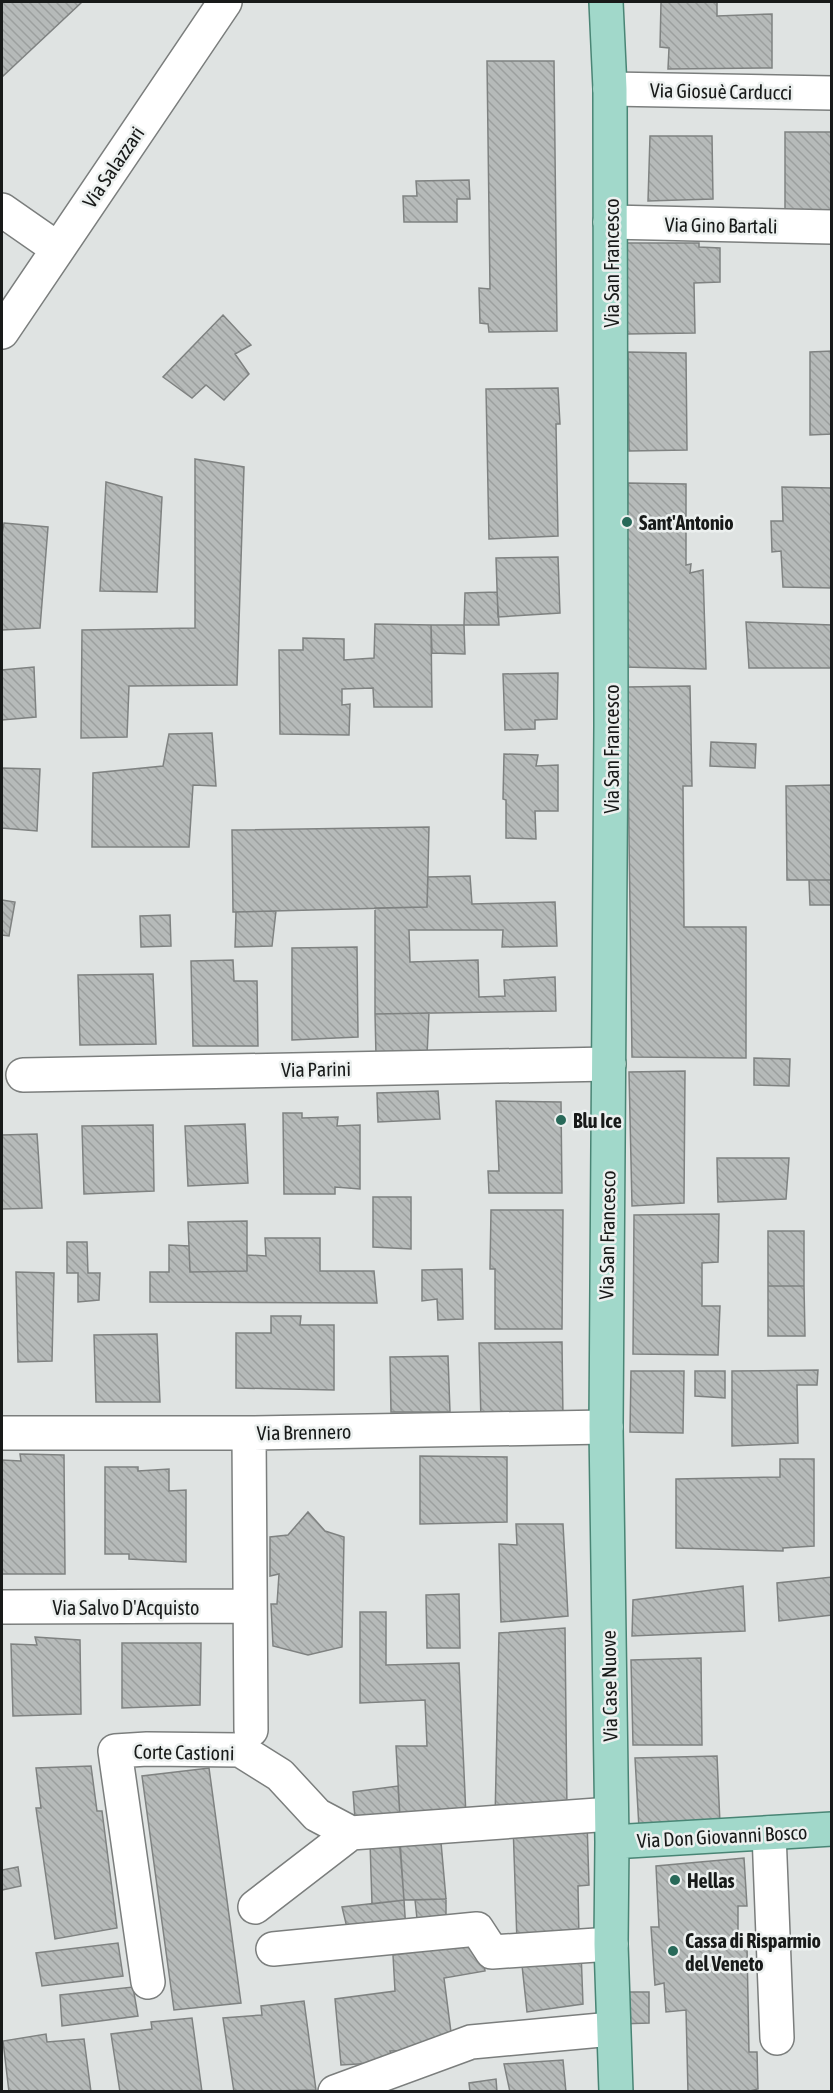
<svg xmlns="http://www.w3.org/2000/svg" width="833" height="2093" viewBox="0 0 833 2093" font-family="'Asap Condensed',sans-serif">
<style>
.building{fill:url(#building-back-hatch);stroke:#7f8281;stroke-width:1.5}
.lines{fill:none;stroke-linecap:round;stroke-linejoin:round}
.minor-casing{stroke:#7b7e7d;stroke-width:36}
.major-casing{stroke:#498575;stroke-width:36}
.minor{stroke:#fff;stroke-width:33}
.major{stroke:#a1d8ca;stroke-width:33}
.poi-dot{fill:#286959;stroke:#ecf0ef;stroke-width:2}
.labels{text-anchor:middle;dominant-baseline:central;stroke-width:5;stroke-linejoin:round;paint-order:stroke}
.street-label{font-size:20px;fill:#181a19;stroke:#ecf0ef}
.poi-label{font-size:20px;font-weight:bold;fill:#181a19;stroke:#ecf0ef;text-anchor:start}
</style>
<defs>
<pattern id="building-back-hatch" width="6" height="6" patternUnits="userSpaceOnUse" patternTransform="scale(1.5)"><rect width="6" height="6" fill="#b6bab9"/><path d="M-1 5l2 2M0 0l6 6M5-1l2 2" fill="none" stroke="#9c9f9e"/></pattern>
</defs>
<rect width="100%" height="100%" fill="#dfe3e2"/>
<path class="building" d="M2,2H82L2,77Z
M661,2H717V16L772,14V68L668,69L669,48L660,47Z
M487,61H554L557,331L489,332L488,324L480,323L479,288L490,289Z
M785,132H832V212L785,211Z
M650,136H712L713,199L648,201Z
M469,180L470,199H457V222H404L403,196H417L416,181Z
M627,243H699V247L720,248V282L694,283L695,333L627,334Z
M223,315L251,345L235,354L249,374L224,400L206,385L192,398L163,377Z
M832,351V434L810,435V352Z
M628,352L686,353L687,450L629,451Z
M558,388L560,424H556L558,536L489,539L486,389Z
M195,459L244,467L237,685L129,686L127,737L81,738L82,630L195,628Z
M106,482L162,497L157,592L100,591Z
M628,483L686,484V565L691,564L690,573L703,570L706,669L624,667Z
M782,487L832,488V588L783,587L781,551L772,552L771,521H783Z
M4,523L48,527L40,628L2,630V534Z
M558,557L560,613L498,617L496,558Z
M497,592L499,625H464L465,593Z
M746,622L832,625V668H749Z
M375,624L431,625L432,707H374L373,688L342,689V705L350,704L349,735L280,734L279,650H303V638L344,639V660L374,658Z
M431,625H464L465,654L432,653Z
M34,667L36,717L2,720V670Z
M558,673L557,719L535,720V729L505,730L503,674Z
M690,686L692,786H683L684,927H746V1058L632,1057L627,687Z
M212,733L216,786L193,785L189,847H92L93,773L163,766L169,734Z
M711,742L756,744L755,768L710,766Z
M504,754L538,755L536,766L558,765V811H535L536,839L506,838V800L503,799Z
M2,768L40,769L37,831L2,828Z
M832,785V880H787L786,786Z
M429,827L427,907L233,912L232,830Z
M470,876L472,904L555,902L557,946L502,947L503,930H409L410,962L478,960L479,997L505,996L504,980L555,977L556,1011L375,1014V908L427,907L428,877Z
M809,880H832V905H810Z
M2,900L15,902L9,936L2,935Z
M276,911L272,946L235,947L236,912Z
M170,915L171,946L141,947L140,916Z
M357,947L358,1037L292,1040V948Z
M233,960L234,981H257L258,1046H193L191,961Z
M153,974L156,1044L80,1045L78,975Z
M429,1013L427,1055L376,1056L375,1014Z
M754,1058L790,1059L789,1086L754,1085Z
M685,1071L684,1203L632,1206L629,1072Z
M438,1091L440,1119L378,1122L377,1093Z
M496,1101L561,1102L562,1193H489L488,1171H499Z
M283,1113H302V1118L338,1117L337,1126L360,1125V1189L335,1187V1194H284Z
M245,1124L248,1183L188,1186L185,1126Z
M153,1125L154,1191L84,1194L82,1126Z
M37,1134L42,1208L2,1209V1135Z
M717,1158H789L786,1199L718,1202Z
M373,1197H411V1249L373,1247Z
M491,1210H563L562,1329H495V1269H490Z
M719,1214L718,1262L702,1263V1306H720L718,1355L633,1354L634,1215Z
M247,1221V1271L190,1272L188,1222Z
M768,1231H804V1286H768Z
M265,1238H320V1271H374L377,1303L150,1302V1272H169V1245L189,1246L190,1272L247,1271V1255L266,1256Z
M67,1242H87L88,1273H100L99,1300L78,1302V1273H67Z
M462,1269L463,1319L438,1320L437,1299L422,1301V1270Z
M16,1272L54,1273L52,1361L18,1362Z
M768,1286H804L805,1336H768Z
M271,1316H301L300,1325H334V1390L236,1388V1333H271Z
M157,1334L160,1402H96L94,1335Z
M562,1342L563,1419L481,1421L479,1343Z
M448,1356L450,1412H391L390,1357Z
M818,1370L817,1385H797L798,1443L732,1446V1371Z
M631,1371H684L683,1433L630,1432Z
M695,1371H725V1398L695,1396Z
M20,1454L64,1455L65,1574H2V1460L21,1461Z
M420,1456L507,1457V1522L420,1524Z
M780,1459H814V1546L783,1548V1551L676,1548V1479L780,1477Z
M105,1467H138V1471L169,1469V1491L186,1490V1562L129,1559V1554H105Z
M308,1512L325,1531L344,1537L342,1647L308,1655L273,1646L271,1604H277L279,1574L270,1576V1537L288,1535Z
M516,1524H563L568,1616L501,1622L499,1544L517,1545Z
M832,1577V1615L779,1621L777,1583Z
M743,1586L745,1631L632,1636L633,1600Z
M459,1594L460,1648H427L426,1595Z
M360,1612H386V1665L459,1663L466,1816L400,1817L396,1746H427L425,1700L360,1703Z
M565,1628L567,1813L495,1820L499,1633Z
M35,1637L80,1640L81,1714L13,1716L11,1644L37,1645Z
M122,1643H201L200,1705L122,1708Z
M701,1658L702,1745H633L631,1660Z
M717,1756L720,1824L639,1828L635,1758Z
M91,1766L97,1811H102L117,1928L55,1939L36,1808H41L36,1768Z
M209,1768L241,2003L174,2010L142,1776Z
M398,1786L400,1817L355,1819L353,1792Z
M587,1821L589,1885L578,1886L579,1940L517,1942L513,1824Z
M440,1831L446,1899L404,1900L399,1836Z
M400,1841L404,1900L372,1904L370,1842Z
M744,1858L747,1906H738V1949L747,1947L749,2052H757L758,2089L746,2092H688L686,2010L666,2012L664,1983L655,1985L651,1927H659L656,1866Z
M18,1867L21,1886L2,1890V1870Z
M446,1899V1926L418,1928L415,1900Z
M404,1900L406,1931L349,1936L342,1907Z
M118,1943L123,1976L42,1986L36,1953Z
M482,1943L485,1971L444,1978L452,2040L421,2050L390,2051L393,2062L341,2065L335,1999L395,1991L393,1955Z
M581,1951L583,2004L527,2012L521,1956Z
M133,1987L138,2016L62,2026L60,1995Z
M619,1992H649V2023L619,2024Z
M304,2001L316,2090L234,2092L223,2018L262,2015L261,2006Z
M192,2018L202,2092H120L111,2034L152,2029L151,2022Z
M46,2034L47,2042L84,2039L91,2092H9L3,2041Z
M563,2060L566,2092H510L504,2064Z
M496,2079L497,2092H470L469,2083Z"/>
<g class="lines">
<defs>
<path id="minor" d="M610,89L832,93
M2,210L58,249
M610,222L832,227
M2,332L225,2
M23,1075L609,1064
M2,1433H249L606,1427
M249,1433L251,1730
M2,1607L250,1606
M769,1833L777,2038
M255,1907L351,1833
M273,1949L477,1929L492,1952L611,1944
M148,1982L115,1751L147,1749L240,1750L280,1775L317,1815L351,1833L611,1814
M335,2092L471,2042L612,2029"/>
<path id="major" d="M606,2L610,89L611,726L606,1427L612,1842L611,1944L616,2092
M612,1842L832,1829"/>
</defs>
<use href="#minor" class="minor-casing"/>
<use href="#major" class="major-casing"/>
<use href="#minor" class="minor"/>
<use href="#major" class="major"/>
</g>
<g class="poi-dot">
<circle cx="627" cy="522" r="6"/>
<circle cx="561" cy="1120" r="6"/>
<circle cx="675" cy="1880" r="6"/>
<circle cx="673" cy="1951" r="6"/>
</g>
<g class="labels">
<g class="street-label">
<text transform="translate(721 91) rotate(1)">Via Giosuè Carducci</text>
<text transform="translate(113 167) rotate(-56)">Via Salazzari</text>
<text transform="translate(721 225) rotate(1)">Via Gino Bartali</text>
<text transform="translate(611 263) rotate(-90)">Via San Francesco</text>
<text transform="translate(611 749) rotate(-90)">Via San Francesco</text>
<text transform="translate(316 1069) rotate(-1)">Via Parini</text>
<text transform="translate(607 1235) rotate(-89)">Via San Francesco</text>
<text transform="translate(304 1432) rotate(-1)">Via Brennero</text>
<text x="126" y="1607">Via Salvo D'Acquisto</text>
<text transform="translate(609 1686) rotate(-91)">Via Case Nuove</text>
<text transform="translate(184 1752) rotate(1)">Corte Castioni</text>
<text transform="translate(722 1836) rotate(-3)">Via Don Giovanni Bosco</text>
</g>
<g class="poi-label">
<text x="639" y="522">Sant'Antonio</text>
<text x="573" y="1120">Blu Ice</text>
<text x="687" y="1880">Hellas</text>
<text x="685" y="1940">Cassa di Risparmio<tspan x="685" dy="23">del Veneto</tspan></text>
</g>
</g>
<rect width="833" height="2093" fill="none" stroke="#181a19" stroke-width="6"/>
</svg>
